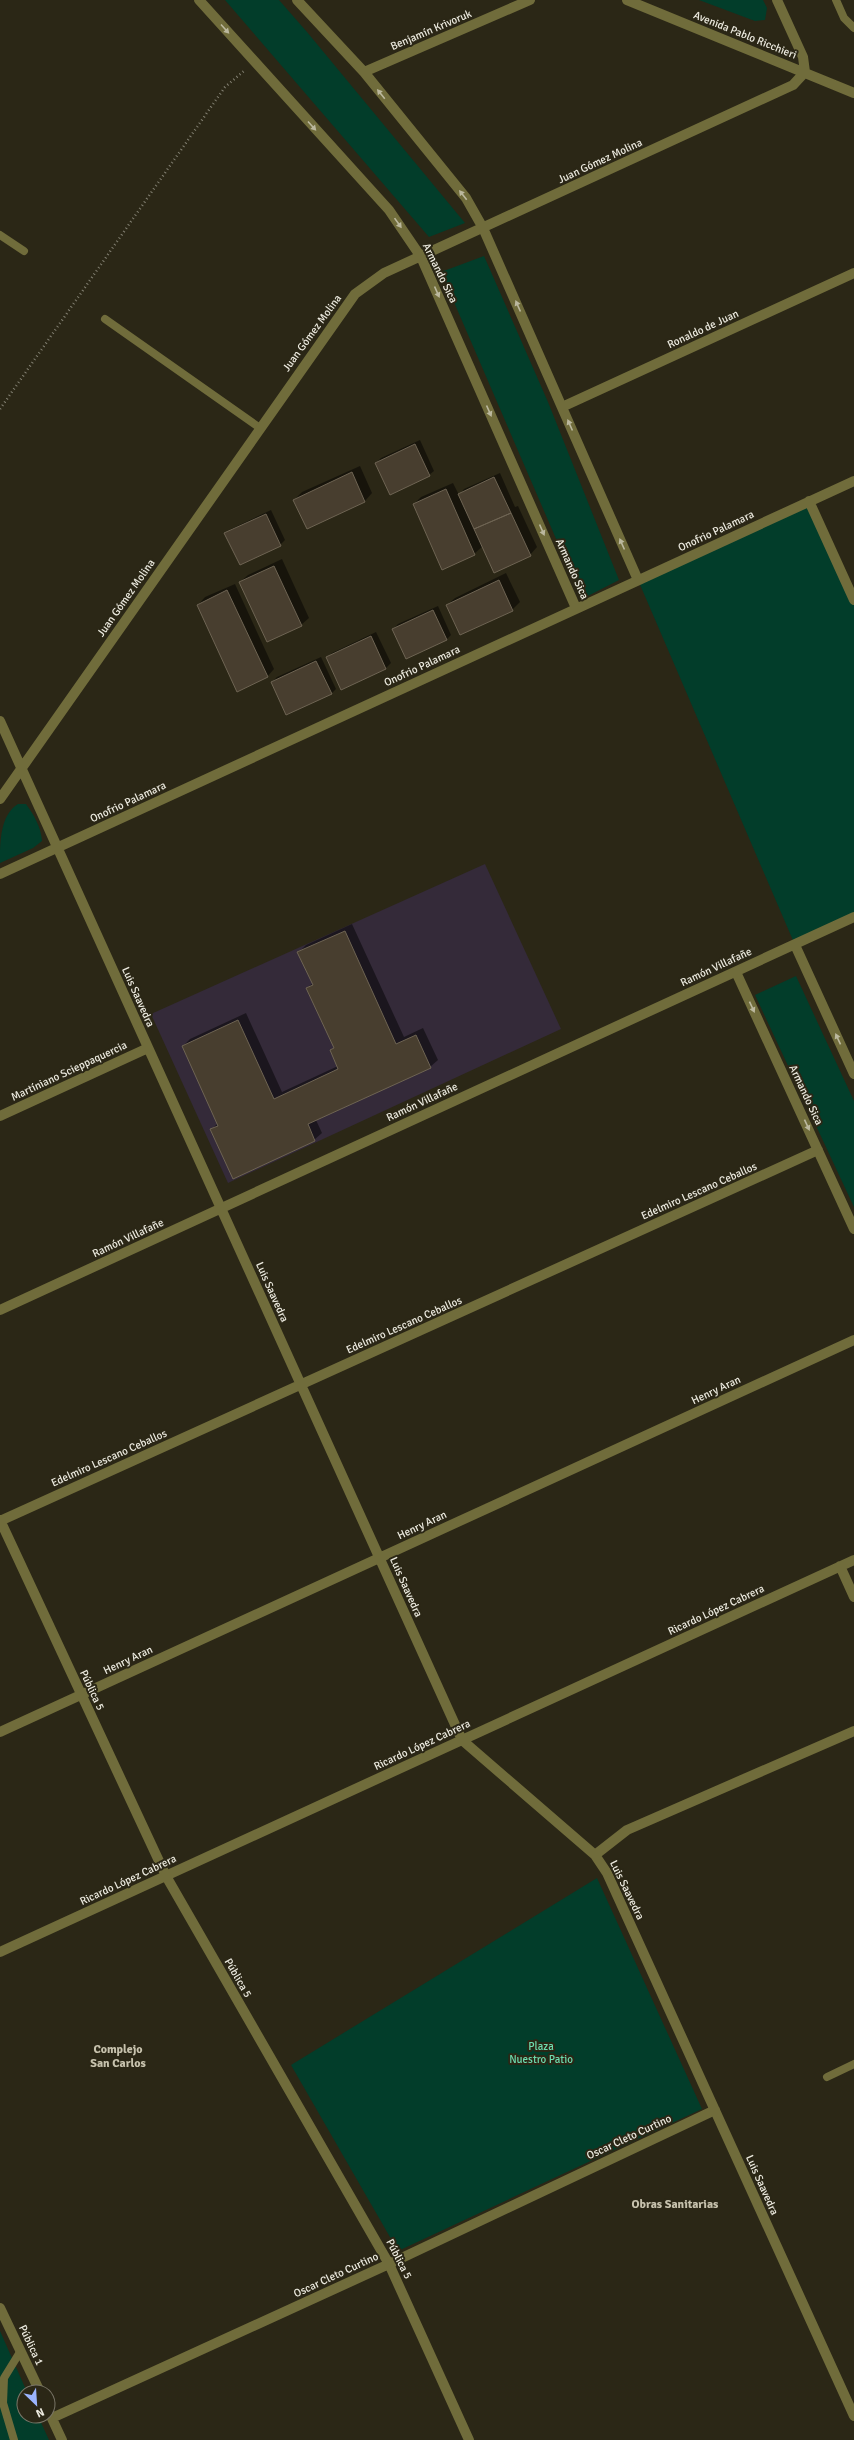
<svg xmlns="http://www.w3.org/2000/svg" width="854" height="2440" viewBox="0 0 854 2440" font-family="Signika,sans-serif">
<style>
.education{fill:#342a39}
.green{fill:#023d2a}
.shadow{fill:#0007}
.building{fill:#483e2f;stroke:#6e6453}
.lines{fill:none;stroke-linecap:round;stroke-linejoin:round}
.path{stroke:#838072;stroke-width:2.5;stroke-dasharray:1 3;stroke-linecap:butt}
.service{stroke:#706c3b;stroke-width:8}
.minor{stroke:#706c3b;stroke-width:10}
.oneway{fill:#bbb89e}
.labels{text-anchor:middle;dominant-baseline:central;stroke-width:4;stroke-linejoin:round;paint-order:stroke}
.street-label{font-size:11px;fill:#edebe0;stroke:#2b2716}
.park-label{font-size:11px;fill:#6dddaf;stroke:#2b2716}
.neighbourhood-label{font-size:12px;font-weight:bold;fill:#c7c2ad;stroke:#2b2716}
</style>
<rect width="100%" height="100%" fill="#2b2716"/>
<path class="education" d="M485,864L561,1029L228,1183L151,1014Z"/>
<path class="green" d="M225,0H279L307,32L465,223L429,237Z
M699,0H763L767,8L765,20L755,21Z
M484,256L548,402L619,580L582,599L441,272Z
M809,501L854,600V917L795,945L638,580Z
M18,804H26C34,815 41,827 42,841L33,848L0,863C0,842 0,815 18,804Z
M796,976L854,1101V1207L755,995Z
M597,1878L702,2109L398,2251L291,2065Z
M0,2331L27,2392H24V2416H38L49,2440H0Z"/>
<path class="shadow" d="M420,440L434,471L429,475L376,463L381,458Z
M360,466L372,493L365,501L307,528L294,500L302,492Z
M500,473L515,507L518,506L537,547L530,555L483,546L474,554L414,504L421,497L453,483L459,495L464,489Z
M271,510L285,540L280,545L226,534L231,529Z
M282,559L309,618L301,625L240,582L248,575Z
M506,573L520,602L512,610L447,605L455,598Z
M235,584L274,669L267,677L198,605L205,597Z
M438,606L451,635L446,640L393,629L398,624Z
M376,632L391,663L386,668L342,689L327,658L332,653Z
M321,657L336,689L331,694L272,682L277,677Z
M352,924L404,1037L423,1028L438,1060L430,1067L316,1120L322,1133L314,1140L212,1129L218,1123L183,1046L190,1039L246,1013L282,1092L338,1066L331,1050L334,1047L307,988L313,983L298,953L306,945Z"/>
<path class="building" d="M415,444L430,476L390,495L375,463Z
M352,472L365,502L307,529L293,500Z
M494,477L511,513L474,529L458,494Z
M446,489L475,555L442,570L413,504Z
M511,513L531,556L494,573L474,529Z
M266,514L281,546L240,565L224,533Z
M274,566L302,626L267,642L239,582Z
M499,580L513,611L460,635L446,605Z
M227,590L268,677L237,692L197,605Z
M433,610L447,640L406,659L392,629Z
M371,636L386,669L341,690L326,657Z
M316,661L332,694L286,715L271,682Z
M345,931L396,1044L416,1035L431,1068L308,1124L315,1141L233,1179L210,1129L218,1126L182,1046L238,1020L274,1099L338,1069L330,1050L334,1048L306,988L313,985L297,952Z"/>
<g class="lines">
<path class="path" d="M0,409L225,87L244,71"/>
<path class="service" d="M836,0L844,18L854,28
M0,235L24,251
M105,319L260,428
M827,2077L854,2064
M14,2440L3,2403L4,2378L20,2352"/>
<path class="minor" d="M199,0L389,210L421,257L576,608
M297,0L364,72L466,198L483,228L638,580
M627,0L854,93
M777,0L803,57L805,72
M364,72L530,0
M562,407L854,273
M809,501L854,600
M0,721L462,1740L595,1855L607,1873L854,2416
M0,799L355,294L384,273L793,85L805,72
M0,874L854,481
M795,945L854,1074
M736,972L854,1229
M0,1116L148,1048
M0,1310L854,917
M0,1520L166,1876L389,2264L469,2440
M0,1521L818,1150
M840,1566L854,1597
M0,1732L854,1340
M595,1855L627,1830L854,1731
M0,1952L854,1560
M0,2308L40,2392
M48,2410L62,2440
M52,2418L389,2264L715,2110"/>
</g>
<defs><path id="oneway-solid" d="M-6-.8H1V-3.2L6.5 0L1 3.2V.8H-6Z"/></defs>
<g class="oneway">
<use href="#oneway-solid" transform="translate(225 29) rotate(48)"/>
<use href="#oneway-solid" transform="translate(381 94) rotate(-129)"/>
<use href="#oneway-solid" transform="translate(312 126) rotate(48)"/>
<use href="#oneway-solid" transform="translate(463 195) rotate(-128)"/>
<use href="#oneway-solid" transform="translate(398 223) rotate(55)"/>
<use href="#oneway-solid" transform="translate(437 292) rotate(66)"/>
<use href="#oneway-solid" transform="translate(518 306) rotate(-114)"/>
<use href="#oneway-solid" transform="translate(489 411) rotate(66)"/>
<use href="#oneway-solid" transform="translate(570 425) rotate(-114)"/>
<use href="#oneway-solid" transform="translate(542 530) rotate(66)"/>
<use href="#oneway-solid" transform="translate(622 544) rotate(-114)"/>
<use href="#oneway-solid" transform="translate(752 1007) rotate(65)"/>
<use href="#oneway-solid" transform="translate(838 1039) rotate(-115)"/>
<use href="#oneway-solid" transform="translate(807 1125) rotate(65)"/>
</g>
<g class="labels">
<g class="street-label">
<text transform="translate(431 30) rotate(-23)">Benjamín Krivoruk</text>
<text transform="translate(745 35) rotate(22)">Avenida Pablo Ricchieri</text>
<text transform="translate(600 161) rotate(-25)">Juan Gómez Molina</text>
<text transform="translate(440 273) rotate(64)">Armando Sica</text>
<text transform="translate(703 329) rotate(-25)">Ronaldo de Juan</text>
<text transform="translate(312 333) rotate(-54)">Juan Gómez Molina</text>
<text transform="translate(716 531) rotate(-25)">Onofrio Palamara</text>
<text transform="translate(572 569) rotate(66)">Armando Sica</text>
<text transform="translate(126 598) rotate(-55)">Juan Gómez Molina</text>
<text transform="translate(422 666) rotate(-25)">Onofrio Palamara</text>
<text transform="translate(128 802) rotate(-25)">Onofrio Palamara</text>
<text transform="translate(716 967) rotate(-25)">Ramón Villafañe</text>
<text transform="translate(138 997) rotate(66)">Luis Saavedra</text>
<text transform="translate(69 1071) rotate(-25)">Martíniano Scieppaquercia</text>
<text transform="translate(806 1095) rotate(65)">Armando Sica</text>
<text transform="translate(422 1102) rotate(-25)">Ramón Villafañe</text>
<text transform="translate(699 1191) rotate(-24)">Edelmiro Lescano Ceballos</text>
<text transform="translate(128 1238) rotate(-25)">Ramón Villafañe</text>
<text transform="translate(272 1292) rotate(66)">Luis Saavedra</text>
<text transform="translate(404 1325) rotate(-24)">Edelmiro Lescano Ceballos</text>
<text transform="translate(716 1390) rotate(-25)">Henry Aran</text>
<text transform="translate(109 1458) rotate(-24)">Edelmiro Lescano Ceballos</text>
<text transform="translate(422 1525) rotate(-25)">Henry Aran</text>
<text transform="translate(406 1587) rotate(66)">Luis Saavedra</text>
<text transform="translate(716 1610) rotate(-25)">Ricardo López Cabrera</text>
<text transform="translate(128 1660) rotate(-25)">Henry Aran</text>
<text transform="translate(92 1690) rotate(65)">Pública 5</text>
<text transform="translate(422 1745) rotate(-25)">Ricardo López Cabrera</text>
<text transform="translate(128 1880) rotate(-25)">Ricardo López Cabrera</text>
<text transform="translate(627 1890) rotate(64)">Luis Saavedra</text>
<text transform="translate(238 1978) rotate(60)">Pública 5</text>
<text transform="translate(629 2137) rotate(-25)">Oscar Cleto Curtino</text>
<text transform="translate(762 2185) rotate(66)">Luis Saavedra</text>
<text transform="translate(399 2259) rotate(63)">Pública 5</text>
<text transform="translate(336 2275) rotate(-25)">Oscar Cleto Curtino</text>
<text transform="translate(31 2345) rotate(65)">Pública 1</text>
</g>
<g class="park-label">
<text x="541" y="2046">Plaza<tspan x="541" dy="13">Nuestro Patio</tspan></text>
</g>
<g class="neighbourhood-label">
<text x="118" y="2049">Complejo<tspan x="118" dy="14">San Carlos</tspan></text>
<text x="675" y="2204">Obras Sanitarias</text>
</g>
</g>
<g transform="translate(36 2404) rotate(155)"><circle r="19" fill="#2b2716" stroke="#797567"/>
<path d="M0-3L7 15L0 10L-7 15Z" fill="#9bb4fd"/>
<text y="-6" font-size="11" font-weight="bold" text-anchor="middle" fill="#edebe0">N</text>
</g>
</svg>
